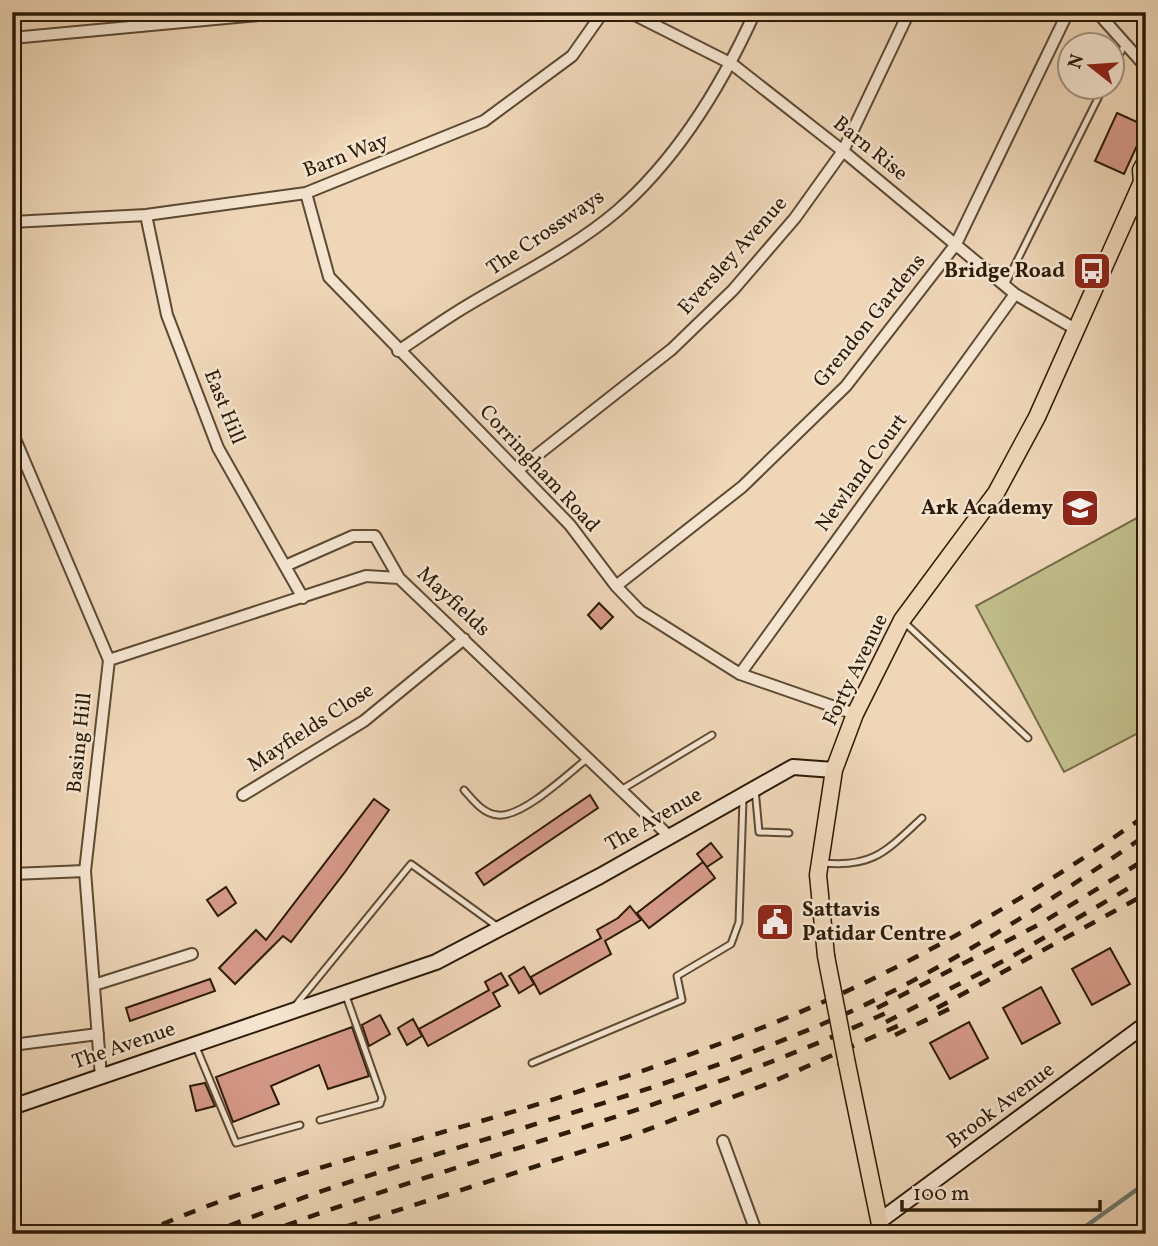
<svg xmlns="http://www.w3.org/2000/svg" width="1158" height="1246" viewBox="0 0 1158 1246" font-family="Vollkorn,serif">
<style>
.green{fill:#c0bc89;stroke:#766c48;stroke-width:2}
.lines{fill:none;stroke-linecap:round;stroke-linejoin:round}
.stream{stroke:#6e7a6e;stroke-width:4.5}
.building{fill:#d59988;stroke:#2d1b07;stroke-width:2}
.lane-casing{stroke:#5d4a33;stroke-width:9}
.street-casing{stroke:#5d4a33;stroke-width:14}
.secondary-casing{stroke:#2d1b07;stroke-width:18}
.primary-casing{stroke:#2d1b07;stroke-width:19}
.lane{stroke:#f4e4d0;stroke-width:5}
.street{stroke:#f4e4d0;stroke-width:10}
.secondary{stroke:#f4e4d0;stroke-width:14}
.primary{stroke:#eed6b7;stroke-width:16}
.rail{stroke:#2d1b07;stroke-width:4.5;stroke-dasharray:12 12;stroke-linecap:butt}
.primary-bridge-casing{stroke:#2d1b07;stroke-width:19;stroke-linecap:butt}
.primary-bridge{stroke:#eed6b7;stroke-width:16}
.labels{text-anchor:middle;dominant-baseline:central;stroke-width:5;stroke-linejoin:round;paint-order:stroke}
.street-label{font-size:21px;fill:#2d1b07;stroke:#f4e4d0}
.poi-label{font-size:21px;font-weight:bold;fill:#2d1b07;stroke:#f4e4d0;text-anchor:end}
</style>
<rect width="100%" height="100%" fill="#eed6b7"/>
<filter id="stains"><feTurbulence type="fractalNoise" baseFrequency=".00286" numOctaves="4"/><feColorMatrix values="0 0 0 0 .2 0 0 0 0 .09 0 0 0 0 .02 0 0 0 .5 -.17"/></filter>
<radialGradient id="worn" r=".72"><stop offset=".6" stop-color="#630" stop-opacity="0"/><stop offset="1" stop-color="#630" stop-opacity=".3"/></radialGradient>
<path class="green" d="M1146,513V729L1064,772L976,606Z"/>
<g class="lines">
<path class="stream" d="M1075,1234L1146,1183"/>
</g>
<path class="building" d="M1117,113L1146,126L1124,174L1095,161Z
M599,603L613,617L601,629L588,615Z
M590,795L598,808L484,885L476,873Z
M374,799L389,810L345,872L291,942L283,936L235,984L219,968L256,930L266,940Z
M711,843L722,857L707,867L697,854Z
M703,862L715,878L649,928L637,913Z
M226,887L236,903L218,916L207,900Z
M630,906L641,920L605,941L611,954L540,994L531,977L601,938L597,930L618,918Z
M1110,948L1130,984L1092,1005L1072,969Z
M524,967L534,984L519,993L509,976Z
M501,973L508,985L493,993L500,1006L428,1046L419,1029L489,990L485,982Z
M210,979L215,991L130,1021L126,1008Z
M1041,987L1060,1023L1022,1044L1003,1008Z
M380,1015L390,1034L369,1046L362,1025Z
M413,1019L422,1036L407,1045L398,1028Z
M969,1022L988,1058L950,1079L930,1043Z
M352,1027L369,1076L328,1089L319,1065L271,1086L279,1104L233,1122L216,1077Z
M205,1083L215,1106L196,1111L190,1086Z"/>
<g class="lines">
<defs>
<path id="lane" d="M1112,69L1125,44
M1005,285L1103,88
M904,622L1028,738
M755,789L759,832L789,833
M464,790C473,800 483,814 498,815C522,818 569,773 588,758
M621,790L712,735
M823,863C874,868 887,850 922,818
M295,1006L411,864L498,927
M196,1047L236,1143L300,1125
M532,1063L682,1000L677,976L731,944L739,922L743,799
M320,1120L380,1104L382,1098L345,993"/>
<path id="street" d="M629,12L732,64L843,151L1015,294L1077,330
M1097,12L1146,67
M142,26L158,12
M12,38L291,12
M306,193L329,277L570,525L616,586L640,611L740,674L855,714
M146,215L167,315L218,448L303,598
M12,222L146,215L306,193L484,121L572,56L603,12
M398,351C418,338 439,323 460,310C512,278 570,251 617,211C678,158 722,85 755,12
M12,432L109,660L85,871L101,1077
M518,470L672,349L733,290L795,218L843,151L909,12
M285,566L353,536H375L399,578
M616,586L742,487L846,386L956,244L1068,12
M109,660L366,576L399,578L669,836
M740,674L1015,294
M243,795L364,721L464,639
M12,874L85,871
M94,985L192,954
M12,1045L98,1034
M723,1141L757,1234"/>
<path id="secondary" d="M12,1107L436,962L600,876L793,767L834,770
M881,1220L1146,1024"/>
<path id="primary" d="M1142,182L1141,170L1146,161
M826,956L818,875L834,770L855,714L902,620L996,493L1037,417L1142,182L1146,180
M847,1064L882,1234"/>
</defs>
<use href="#lane" class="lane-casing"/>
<use href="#street" class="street-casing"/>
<use href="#secondary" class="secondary-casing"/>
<use href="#primary" class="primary-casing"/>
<use href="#lane" class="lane"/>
<use href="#street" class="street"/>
<use href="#secondary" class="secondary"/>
<use href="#primary" class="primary"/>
<path class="rail" d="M877,1008L1038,925L1146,859
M937,1008L1146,894
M886,1022L1011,957L1146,878
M895,1035L949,1009
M140,1234C275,1173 423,1141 564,1096C654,1068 746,1037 832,998C942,948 1048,885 1146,815
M207,1234C248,1219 289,1202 331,1188C496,1133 666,1091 827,1022C939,974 1046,904 1146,835
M263,1234C472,1155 690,1106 892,1010
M323,1234L628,1137L772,1082L902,1024"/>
<defs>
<path id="primary-bridge" d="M826,956L847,1064"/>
</defs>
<use href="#primary-bridge" class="primary-bridge-casing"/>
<use href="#primary-bridge" class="primary-bridge"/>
</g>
<defs>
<symbol id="bus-square" viewBox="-11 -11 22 22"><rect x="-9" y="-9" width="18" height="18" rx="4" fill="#8f2418" stroke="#f4e4d0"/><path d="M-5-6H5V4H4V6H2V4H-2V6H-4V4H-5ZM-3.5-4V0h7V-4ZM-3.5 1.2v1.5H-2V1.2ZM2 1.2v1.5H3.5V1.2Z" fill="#fff"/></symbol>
<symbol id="school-square" viewBox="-11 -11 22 22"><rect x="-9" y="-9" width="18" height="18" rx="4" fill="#8f2418" stroke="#f4e4d0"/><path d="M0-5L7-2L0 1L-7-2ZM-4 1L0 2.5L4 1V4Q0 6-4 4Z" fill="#fff"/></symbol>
<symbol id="civic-square" viewBox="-11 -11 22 22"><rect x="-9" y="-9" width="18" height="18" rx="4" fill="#8f2418" stroke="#f4e4d0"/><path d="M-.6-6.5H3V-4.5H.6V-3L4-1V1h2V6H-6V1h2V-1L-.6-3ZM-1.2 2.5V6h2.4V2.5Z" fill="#fff"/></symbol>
</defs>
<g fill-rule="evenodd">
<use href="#bus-square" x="1070" y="249" width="44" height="44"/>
<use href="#school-square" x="1058" y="486" width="44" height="44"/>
<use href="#civic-square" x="753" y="900" width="44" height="44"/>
</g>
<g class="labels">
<g class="street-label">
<text transform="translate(870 149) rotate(39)">Barn Rise</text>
<text transform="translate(346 156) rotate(-21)">Barn Way</text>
<text transform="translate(546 233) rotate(-34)">The Crossways</text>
<text transform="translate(733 256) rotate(-48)">Eversley Avenue</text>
<text transform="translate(870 321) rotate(-51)">Grendon Gardens</text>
<text transform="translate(224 407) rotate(68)">East Hill</text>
<text transform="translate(539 469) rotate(47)">Corringham Road</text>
<text transform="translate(862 473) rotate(-54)">Newland Court</text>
<text transform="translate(453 602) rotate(43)">Mayfields</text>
<text transform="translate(856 670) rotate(-64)">Forty Avenue</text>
<text transform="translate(311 728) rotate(-33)">Mayfields Close</text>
<text transform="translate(80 743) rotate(-84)">Basing Hill</text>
<text transform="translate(654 820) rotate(-30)">The Avenue</text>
<text transform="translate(124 1046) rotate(-19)">The Avenue</text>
<text transform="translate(1001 1106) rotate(-37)">Brook Avenue</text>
</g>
<g class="poi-label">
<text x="1065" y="271">Bridge Road</text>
<text x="1053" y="508">Ark Academy</text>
<text x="802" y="910" text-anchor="start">Sattavis<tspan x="802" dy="24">Patidar Centre</tspan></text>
</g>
</g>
<rect width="1158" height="1246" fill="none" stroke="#eed6b7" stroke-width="42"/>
<rect x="14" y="14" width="1130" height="1218" fill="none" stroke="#2d1b07" stroke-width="3.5"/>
<rect x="21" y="21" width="1116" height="1204" fill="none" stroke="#2d1b07" stroke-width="2"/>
<g transform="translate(1091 66) rotate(287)"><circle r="33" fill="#f4e4d0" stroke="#a49480" stroke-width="2"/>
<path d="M0-5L12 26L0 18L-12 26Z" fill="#8f2418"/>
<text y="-10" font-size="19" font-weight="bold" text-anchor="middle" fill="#2d1b07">N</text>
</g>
<path d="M902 1200v10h198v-10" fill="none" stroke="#2d1b07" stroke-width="3.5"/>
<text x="913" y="1200" font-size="21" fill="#2d1b07" stroke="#f4e4d0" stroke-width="5" paint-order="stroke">100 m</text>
<rect width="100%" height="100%" filter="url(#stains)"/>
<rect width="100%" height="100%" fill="url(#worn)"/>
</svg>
